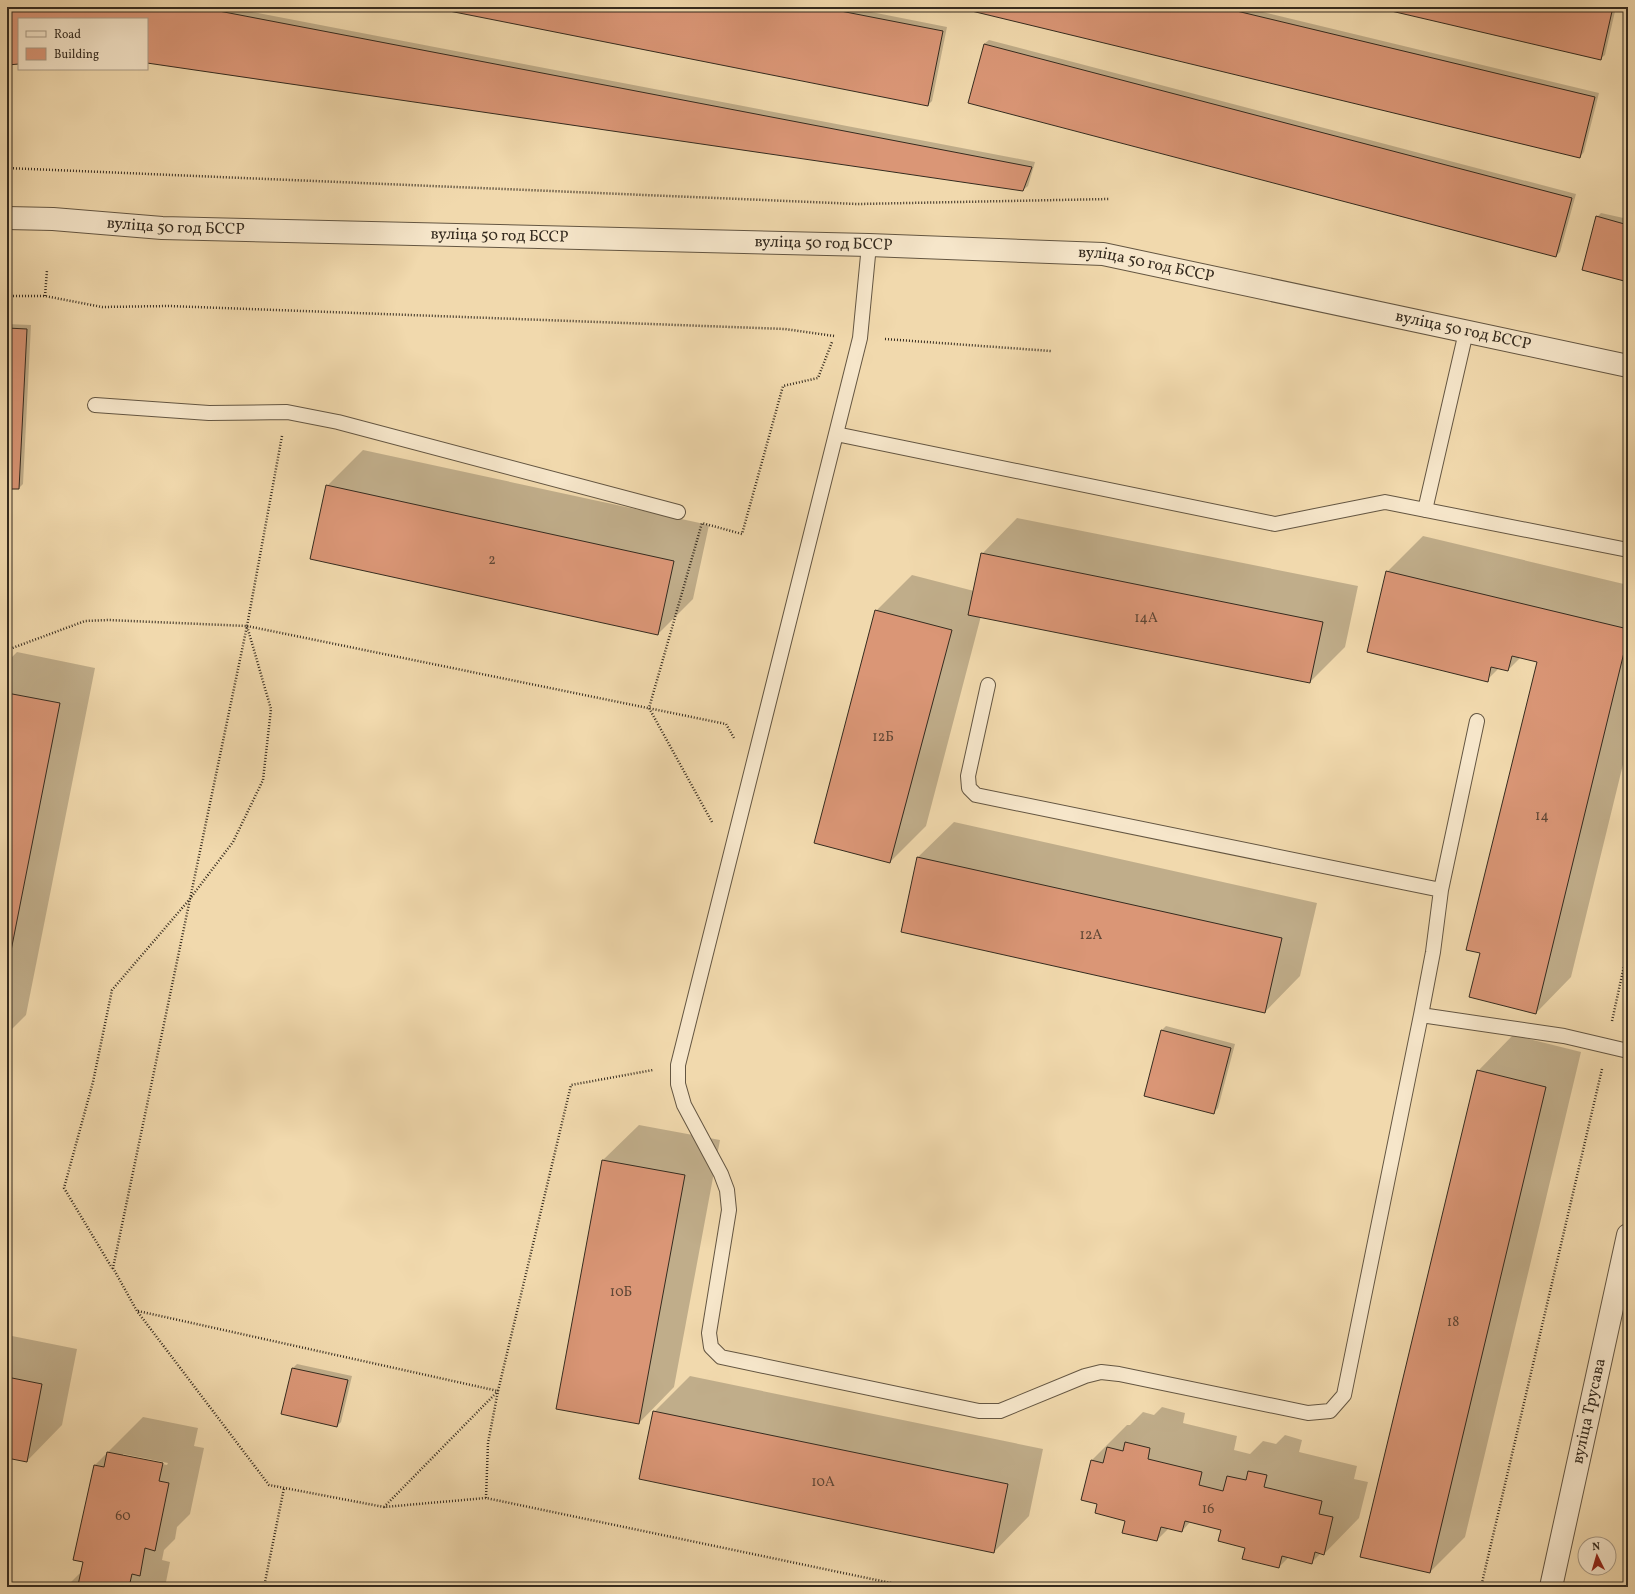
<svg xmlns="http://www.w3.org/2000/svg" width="1635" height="1594" viewBox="0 0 1635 1594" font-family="Vollkorn,serif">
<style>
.shadow{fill:#0003;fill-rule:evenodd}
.building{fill:#da9676;stroke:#352b1f}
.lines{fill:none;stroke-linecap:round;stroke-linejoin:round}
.lane-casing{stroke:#645642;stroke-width:16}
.street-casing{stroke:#645642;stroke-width:24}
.path{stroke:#352b1f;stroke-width:2.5;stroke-dasharray:1 2;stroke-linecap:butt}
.lane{stroke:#f6e6ca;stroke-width:14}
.street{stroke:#f6e6ca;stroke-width:22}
.labels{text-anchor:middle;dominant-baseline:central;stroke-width:3;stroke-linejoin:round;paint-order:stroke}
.number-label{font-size:14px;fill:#5e4635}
.street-label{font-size:16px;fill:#352b1f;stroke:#f6e6ca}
</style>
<rect width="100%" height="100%" fill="#f1d9ad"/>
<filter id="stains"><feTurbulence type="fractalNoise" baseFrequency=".005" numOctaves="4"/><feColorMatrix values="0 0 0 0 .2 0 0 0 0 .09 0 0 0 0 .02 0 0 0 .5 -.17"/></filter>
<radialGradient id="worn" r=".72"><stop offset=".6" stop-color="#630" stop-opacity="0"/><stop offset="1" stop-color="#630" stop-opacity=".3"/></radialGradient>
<path class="shadow" d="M7,7H226L1035,162L1028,186L1023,190L147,62V19H19V63L7,64Z
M434,7H846L947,27L932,101L928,105Z
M958,7H1242L1599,93L1584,152L1580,157Z
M1378,7H1616L1605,55L1600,59Z
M989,40L1576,194L1560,252L1556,256L984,44Z
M1601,213L1628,219V281L1597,217Z
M7,324L31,325L23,484L19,488H7Z
M363,450L709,525L693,599L658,634L327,486Z
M1017,518L1358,586L1345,647L1310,682L981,616L926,826L890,862L876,611L912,575L974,591L982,554Z
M1423,536L1628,585V744L1571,977L1536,1013L1481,952L1538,661L1521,657L1508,670L1499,668L1487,680L1387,572Z
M17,652L95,668L26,1015L7,1034V662Z
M954,822L1317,903L1300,976L1265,1012L918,857Z
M1166,1026L1235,1044L1218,1108L1213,1113L1162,1030Z
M1513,1035L1581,1052L1465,1537L1430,1572L1478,1071Z
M639,1125L720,1140L674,1387L639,1423L603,1160Z
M7,1335L77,1349L62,1425L27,1461L7,1457Z
M297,1364L352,1376L341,1422L337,1426L293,1368Z
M690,1376L1043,1449L1029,1516L994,1552L654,1412Z
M1162,1407L1185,1413L1183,1423L1237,1436L1234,1450L1250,1454L1263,1441L1276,1444L1285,1435L1302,1440L1299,1452L1357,1466L1354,1479L1368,1482L1359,1518L1324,1554L1321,1553L1311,1563L1289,1557L1279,1567L1246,1547L1222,1529L1191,1521L1182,1531L1169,1528L1157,1540L1098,1503L1092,1460L1127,1425H1130L1143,1412L1154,1415Z
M143,1417L198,1428L194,1446L204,1448L190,1514L177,1527L175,1539L164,1550L162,1560L170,1562L165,1587H69L70,1583L82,1571L84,1561L95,1465ZM123,1454L168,1463L167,1465L123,1456Z"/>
<path class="building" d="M7,7H198L1032,167L1023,191L147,63V19H19V64L7,65Z
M429,7H820L943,31L928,106Z
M955,7H1220L1595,97L1580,158Z
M1374,7H1613L1601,60Z
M984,44L1572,198L1556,257L968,103Z
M1596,216L1628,225V282L1582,270Z
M7,328L27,329L19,489H7Z
M326,485L674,561L658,635L310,559Z
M981,553L1323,622L1310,683L968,615Z
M1386,571L1628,629V636L1536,1014L1469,997L1480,953L1466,950L1537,662L1512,656L1508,671L1491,667L1488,682L1367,652Z
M875,610L952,630L890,863L814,843Z
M7,693L60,703L7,971Z
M917,857L1282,938L1265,1013L901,932Z
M1161,1030L1231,1048L1214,1114L1144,1096Z
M1477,1070L1546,1087L1430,1573L1360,1557Z
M602,1160L685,1175L639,1424L556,1409Z
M292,1368L348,1380L337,1427L281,1414Z
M7,1377L42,1384L27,1462L7,1458Z
M653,1411L1008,1484L994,1553L639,1479Z
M1125,1442L1150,1448L1148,1459L1202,1472L1199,1485L1223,1491L1227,1476L1246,1480L1248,1471L1267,1475L1264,1487L1322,1501L1319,1514L1333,1517L1324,1555L1315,1552L1312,1564L1282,1556L1279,1568L1242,1559L1245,1548L1218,1541L1221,1530L1185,1521L1182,1532L1161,1527L1157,1541L1122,1533L1125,1521L1095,1513L1097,1504L1081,1500L1091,1460L1103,1463L1107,1447L1123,1451Z
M107,1452L163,1463L159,1481L169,1483L155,1551L145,1548L140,1576L132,1574L129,1587H68L69,1583L78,1585L83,1562L73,1560L94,1465L104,1467Z"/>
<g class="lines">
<defs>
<path id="lane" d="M869,245L860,338L678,1065V1084L684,1105L721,1174L727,1190L729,1210L709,1333L711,1347L721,1357L979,1411H1000L1085,1376L1101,1372L1119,1374L1308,1413L1330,1411L1344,1395L1421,1015L1564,1036L1628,1051
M95,405L209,413L287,412L338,422L678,512
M836,434L1275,524L1385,502L1628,550
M1425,510L1466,332
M988,685L968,776L969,788L976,795L1441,890L1433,952L1421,1015
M1441,890L1477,721"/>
<g id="street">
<path id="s1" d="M7,218L53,219L162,228L869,245L1103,254L1628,366"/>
<path id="s2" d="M1551,1587L1628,1235"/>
</g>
</defs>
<use href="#lane" class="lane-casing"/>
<use href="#street" class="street-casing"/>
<path class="path" d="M7,168L858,204L1109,199
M7,296H45L102,307L169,306L785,329L834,336
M45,296L47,270
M885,339L1051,351
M282,436L247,626L113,1268L137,1311L269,1485L384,1507L486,1498L910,1587
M247,626L726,724L734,738
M7,650L85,621L108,620L247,626L271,709L263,780L233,842L189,900L112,990L93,1082L64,1188L112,1268
M712,822L649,708L702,523L742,534L783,386L818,378L832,342
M1612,1021L1628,948
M138,1311L498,1391L571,1085L653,1070
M486,1498L488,1443L498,1391
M384,1507L498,1391
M264,1587L284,1488
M1481,1587L1602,1069"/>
<use href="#lane" class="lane"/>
<use href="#street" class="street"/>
</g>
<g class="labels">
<g class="number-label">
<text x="492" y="560">2</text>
<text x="1146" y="618">14А</text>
<text x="883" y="737">12Б</text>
<text x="1542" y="816">14</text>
<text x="1091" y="935">12А</text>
<text x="621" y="1292">10Б</text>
<text x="1453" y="1322">18</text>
<text x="823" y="1482">10А</text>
<text x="1208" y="1509">16</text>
<text x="123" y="1516">60</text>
</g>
<g class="street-label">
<text stroke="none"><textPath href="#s1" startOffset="169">вуліца 50 год БССР</textPath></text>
<text stroke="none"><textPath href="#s1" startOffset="493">вуліца 50 год БССР</textPath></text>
<text stroke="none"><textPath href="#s1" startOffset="817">вуліца 50 год БССР</textPath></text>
<text stroke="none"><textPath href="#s1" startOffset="1141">вуліца 50 год БССР</textPath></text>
<text stroke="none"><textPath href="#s1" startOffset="1465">вуліца 50 год БССР</textPath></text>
<text stroke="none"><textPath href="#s2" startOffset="180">вуліца Трусава</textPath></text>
</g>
</g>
<rect width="1635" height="1594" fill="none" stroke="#f1d9ad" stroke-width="24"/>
<rect x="8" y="8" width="1619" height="1578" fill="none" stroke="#352b1f" stroke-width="2"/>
<rect x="12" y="12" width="1611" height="1570" fill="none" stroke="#352b1f"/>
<rect x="18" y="18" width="130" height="52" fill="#f6e6ca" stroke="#a99b86"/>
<rect x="26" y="31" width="20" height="6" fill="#f6e6ca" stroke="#a99b86"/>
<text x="54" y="38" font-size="12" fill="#352b1f">Road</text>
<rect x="26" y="48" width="20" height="12" fill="#da9676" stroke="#a99b86"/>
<text x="54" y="58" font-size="12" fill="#352b1f">Building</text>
<g transform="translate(1597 1556) rotate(355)"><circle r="19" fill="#f6e6ca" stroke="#a99b86"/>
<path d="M0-3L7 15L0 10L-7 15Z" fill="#8f2418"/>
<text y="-6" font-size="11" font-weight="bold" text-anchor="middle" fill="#352b1f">N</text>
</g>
<rect width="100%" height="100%" filter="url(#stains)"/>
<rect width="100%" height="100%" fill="url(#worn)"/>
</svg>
